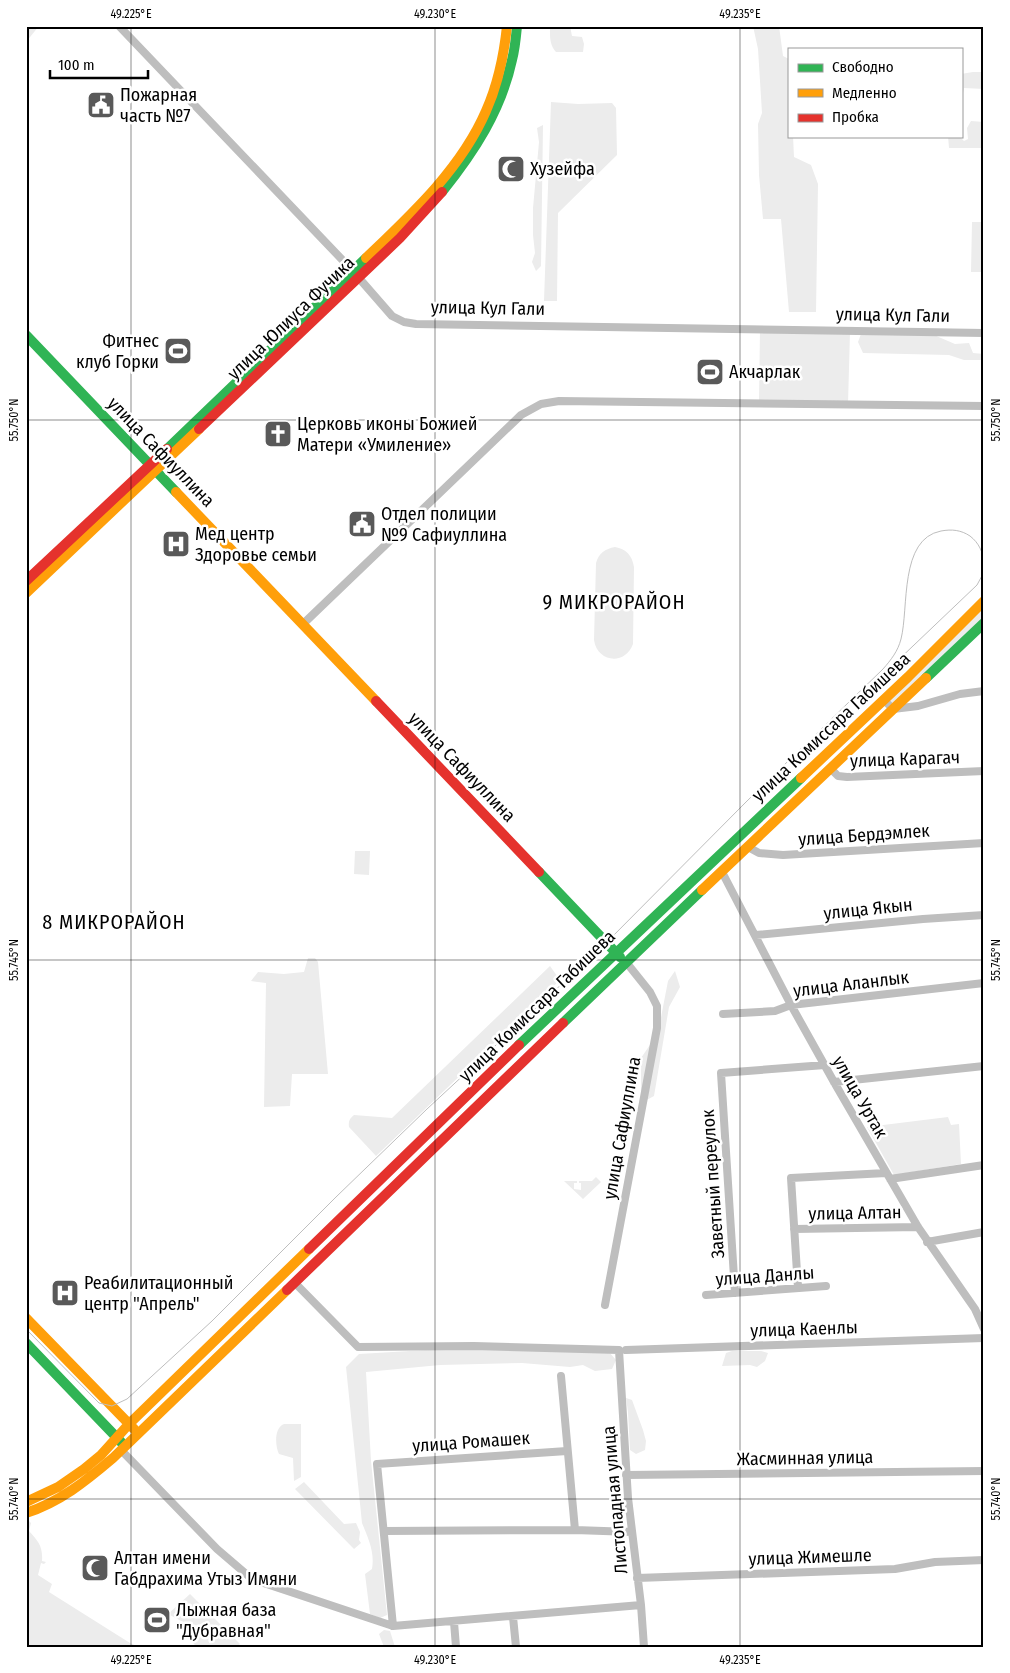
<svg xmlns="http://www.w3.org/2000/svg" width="1010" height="1673" viewBox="0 0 1010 1673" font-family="'Fira Sans Condensed',sans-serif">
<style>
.green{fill:#ececec}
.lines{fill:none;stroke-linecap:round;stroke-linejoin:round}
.street{stroke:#bebebe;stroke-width:8}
.fast{stroke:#30b455;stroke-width:10}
.slow{stroke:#ff9f0a;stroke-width:10}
.jam{stroke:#e5322d;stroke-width:10}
.tram{stroke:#bebebe;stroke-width:1}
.ticks{fill:none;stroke:#000;stroke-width:1;stroke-opacity:0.45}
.labels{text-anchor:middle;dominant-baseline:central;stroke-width:5;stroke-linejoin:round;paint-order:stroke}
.poi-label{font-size:18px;fill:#000;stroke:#fff;text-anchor:start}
.street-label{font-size:18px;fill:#000;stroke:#fff}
.quarter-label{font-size:20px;letter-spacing:1px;fill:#000;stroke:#fff}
.neatline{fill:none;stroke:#000;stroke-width:2}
.ticks-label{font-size:12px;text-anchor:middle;fill:#000}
</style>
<rect width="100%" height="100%" fill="#fff"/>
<path class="green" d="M26,26H39L26,42Z
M550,26H570L572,36L582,37L584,44L583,52H556C549,45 550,35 550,26Z
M753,26H779L783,56L789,59V136H793L794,157L811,165L818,184L816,312H789L781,219H763L759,175L758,124L762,113L758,49Z
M973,72H984V89L964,88L961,103V74Z
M551,102L578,104L612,103L616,108L617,155L558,213L557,301H544Z
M971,121L984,122V148H949L948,136H959L964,141L968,139L967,128Z
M543,125L541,266L536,271L532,262L535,253L533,235V208L539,142L537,128Z
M972,222H984V272H971Z
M760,329L850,332L848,404L759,403Z
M861,334L934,335L955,344L969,343L973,353L984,354V360H964L949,355L863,353L858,342Z
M615,547C626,549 632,555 634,567L633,644C625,666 597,662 594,640L596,563C599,553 605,549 615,547Z
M984,607V620L894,705L889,699Z
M355,851H370L369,875L354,874Z
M308,958H315L318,962L328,1074H292L290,1106L264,1107L266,983L251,981L258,972L284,974L304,972Z
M550,966L560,980L376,1156L349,1127C348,1121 350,1118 354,1115L392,1118Z
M675,971L680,987L669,1007L654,1096L641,1103V1058L658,1033L668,981Z
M948,1117L951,1125L959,1124L961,1164L894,1175L867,1127Z
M596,1177L601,1182L583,1199L564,1181H577V1183H574V1189L581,1190V1183H579V1181H592Z
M427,1350H556L609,1352L616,1360L612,1369L595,1371L583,1365L570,1367L522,1363L440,1365L366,1372L371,1461L387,1615L380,1618L370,1614L365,1574L372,1569C375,1552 368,1538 362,1523L346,1367L359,1354Z
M732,1351H761L768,1353L765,1361L757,1367L750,1365L722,1366L726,1353Z
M626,1398L632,1400L643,1430L646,1441L645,1450L636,1454L630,1450L628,1412Z
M284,1424H301V1477L294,1481L293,1458L279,1454C275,1446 274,1428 284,1424Z
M304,1482L344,1524L356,1523L360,1532L359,1540L361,1543L354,1549L295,1489Z
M26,1520H28L31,1523L29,1531C38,1541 43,1546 42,1561L46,1562L44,1564L41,1563L38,1575L52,1584L49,1592L130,1643L139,1647H26Z
M190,1594L240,1644L237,1647H197L186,1636L185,1623L168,1614Z
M384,1630L390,1631L395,1647H384L379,1634Z"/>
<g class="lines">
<path class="street" d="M119,26L352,270
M358,277L392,316L404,322L416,324L984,333
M303,624L521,415L541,404L559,401L984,406
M884,700L893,709L918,706L960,694L984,691
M831,769L838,776L847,777L984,771
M748,847L759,853L783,855L984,843
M722,872L791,1005L834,1082L918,1227L975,1309L984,1329
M756,935L923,919L984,915
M723,1014L775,1011L791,1005L984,983
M834,1082L984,1066
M890,1179L984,1165
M794,1229L918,1227
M927,1242L984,1232
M295,1283L358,1347L474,1346L619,1350L628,1498L641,1605L644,1647
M798,1288L791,1178L886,1173
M735,1293L721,1073L825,1065
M706,1295L826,1286
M605,1305L657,1028V1006L650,992L626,962
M626,1350L984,1338
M561,1376L575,1530
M121,1450L217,1549L252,1579L393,1626L641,1605
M626,1475L984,1471
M384,1531L575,1530L632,1532
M637,1578L895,1569L935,1562L984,1560
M513,1617L516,1647
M454,1622L456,1647
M393,1626L377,1464L567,1451"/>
<path class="fast" d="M442,192C474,152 501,111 512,60C515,49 516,37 517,26
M26,335L176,492
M167,449L366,258
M926,678L984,623
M539,872L620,957
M563,1023L702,890
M519,1045L801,778
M26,1343L121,1442"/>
<path class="slow" d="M366,258C411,215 461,169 486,111C498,84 504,55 507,26
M176,492L376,701
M26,593L199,429
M801,778L908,677L984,601
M702,890L926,678
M26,1318L134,1429
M26,1502L58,1487L84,1469L101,1455L129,1424L309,1249
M26,1513C60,1502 86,1481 113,1458L287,1290"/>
<path class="jam" d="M199,429L400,238L442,192
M26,581L167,449
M376,701L539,872
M309,1249L519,1045
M287,1290L563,1023"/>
<path class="tram" d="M892,666L977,585L984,572
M26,1329L99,1403L112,1406L127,1399L212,1321L336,1197L427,1109L606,943L747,801L883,669C891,660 898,651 901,639C909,608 899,539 941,531C952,529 961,530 970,536C979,543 983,552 984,563"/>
</g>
<path class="ticks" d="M131,26V1647M435,26V1647M740,26V1647M26,420H984M26,960H984M26,1499H984"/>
<defs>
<symbol id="civic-square" viewBox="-11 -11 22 22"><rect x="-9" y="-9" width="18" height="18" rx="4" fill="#595959" stroke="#fff"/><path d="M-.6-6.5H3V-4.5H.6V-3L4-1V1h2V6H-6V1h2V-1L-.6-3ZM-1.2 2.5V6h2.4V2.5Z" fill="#fff"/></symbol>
<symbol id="mosque-square" viewBox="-11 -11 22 22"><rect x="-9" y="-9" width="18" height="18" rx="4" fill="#595959" stroke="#fff"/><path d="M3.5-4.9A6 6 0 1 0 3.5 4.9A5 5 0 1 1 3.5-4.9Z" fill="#fff"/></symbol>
<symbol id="stadium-square" viewBox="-11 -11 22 22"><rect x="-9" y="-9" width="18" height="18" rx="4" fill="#595959" stroke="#fff"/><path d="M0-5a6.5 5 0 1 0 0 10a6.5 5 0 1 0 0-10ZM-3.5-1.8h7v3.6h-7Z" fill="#fff"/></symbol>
<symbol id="church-square" viewBox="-11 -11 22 22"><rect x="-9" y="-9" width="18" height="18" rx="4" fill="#595959" stroke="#fff"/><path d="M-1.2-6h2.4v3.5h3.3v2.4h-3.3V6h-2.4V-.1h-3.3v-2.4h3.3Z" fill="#fff"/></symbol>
<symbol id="hospital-square" viewBox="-11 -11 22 22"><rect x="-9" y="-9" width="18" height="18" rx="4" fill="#595959" stroke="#fff"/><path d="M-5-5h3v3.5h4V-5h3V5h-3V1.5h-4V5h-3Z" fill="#fff"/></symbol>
</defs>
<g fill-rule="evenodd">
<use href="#civic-square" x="85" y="89" width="32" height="32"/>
<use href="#mosque-square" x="495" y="153" width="32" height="32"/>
<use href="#stadium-square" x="162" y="335" width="32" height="32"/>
<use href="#stadium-square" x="694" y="356" width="32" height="32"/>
<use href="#church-square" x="262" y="418" width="32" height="32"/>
<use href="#civic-square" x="346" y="508" width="32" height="32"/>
<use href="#hospital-square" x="160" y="528" width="32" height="32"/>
<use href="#hospital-square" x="49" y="1277" width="32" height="32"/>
<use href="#mosque-square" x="79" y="1552" width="32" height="32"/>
<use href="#stadium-square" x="141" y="1604" width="32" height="32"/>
</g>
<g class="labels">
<g class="poi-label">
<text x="120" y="95">Пожарная<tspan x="120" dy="21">часть №7</tspan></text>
<text x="530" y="169">Хузейфа</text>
<text x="159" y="341" text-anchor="end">Фитнес<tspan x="159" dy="21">клуб Горки</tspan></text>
<text x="729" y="372">Акчарлак</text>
<text x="297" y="424">Церковь иконы Божией<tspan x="297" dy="21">Матери «Умиление»</tspan></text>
<text x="381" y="514">Отдел полиции<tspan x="381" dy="21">№9 Сафиуллина</tspan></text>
<text x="195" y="534">Мед центр<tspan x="195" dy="21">Здоровье семьи</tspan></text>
<text x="84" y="1283">Реабилитационный<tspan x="84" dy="21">центр "Апрель"</tspan></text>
<text x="114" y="1558">Алтан имени<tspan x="114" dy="21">Габдрахима Утыз Имяни</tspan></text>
<text x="176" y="1610">Лыжная база<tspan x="176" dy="21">"Дубравная"</tspan></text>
</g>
<g class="street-label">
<text transform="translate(488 308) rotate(1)">улица Кул Гали</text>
<text transform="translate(893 315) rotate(1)">улица Кул Гали</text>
<text transform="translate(291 318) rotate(-44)">улица Юлиуса Фучика</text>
<text transform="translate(161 452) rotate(46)">улица Сафиуллина</text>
<text transform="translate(831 727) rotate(-43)">улица Комиссара Габишева</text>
<text transform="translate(905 759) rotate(-2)">улица Карагач</text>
<text transform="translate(462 767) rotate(46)">улица Сафиуллина</text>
<text transform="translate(864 835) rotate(-4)">улица Бердэмлек</text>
<text transform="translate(868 909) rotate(-6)">улица Якын</text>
<text transform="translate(851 984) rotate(-7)">улица Аланлык</text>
<text transform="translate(537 1006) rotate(-44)">улица Комиссара Габишева</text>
<text transform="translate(860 1097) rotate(60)">улица Уртак</text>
<text transform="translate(622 1128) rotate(-80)">улица Сафиуллина</text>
<text transform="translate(713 1184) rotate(-94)">Заветный переулок</text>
<text transform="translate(855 1213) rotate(-1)">улица Алтан</text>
<text transform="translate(765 1276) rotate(-4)">улица Данлы</text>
<text transform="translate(804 1329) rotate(-2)">улица Каенлы</text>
<text transform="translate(471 1442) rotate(-4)">улица Ромашек</text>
<text transform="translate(805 1458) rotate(-1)">Жасминная улица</text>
<text transform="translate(615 1500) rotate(-95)">Листопадная улица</text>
<text transform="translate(810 1557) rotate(-2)">улица Жимешле</text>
</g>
<g class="quarter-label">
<text x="614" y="602">9 МИКРОРАЙОН</text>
<text x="114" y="922">8 МИКРОРАЙОН</text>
</g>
</g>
<rect width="1010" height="1673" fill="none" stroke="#ffffff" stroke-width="55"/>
<rect x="788" y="48" width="175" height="90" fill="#ffffff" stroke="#999999"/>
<rect x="798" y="64" width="25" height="8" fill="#30b455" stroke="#999999"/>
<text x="832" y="72" font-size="15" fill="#000000">Свободно</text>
<rect x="798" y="89" width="25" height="8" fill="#ff9f0a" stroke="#999999"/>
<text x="832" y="98" font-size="15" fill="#000000">Медленно</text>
<rect x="798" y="114" width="25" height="8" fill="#e5322d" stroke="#999999"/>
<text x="832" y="122" font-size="15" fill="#000000">Пробка</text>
<path d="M50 70v8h98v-8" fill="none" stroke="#000000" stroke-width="2.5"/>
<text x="58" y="70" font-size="15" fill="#000000" stroke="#ffffff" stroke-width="4" paint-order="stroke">100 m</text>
<rect x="28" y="28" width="954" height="1618" class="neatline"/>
<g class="ticks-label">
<text x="131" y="18">49.225°E</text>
<text x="435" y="18">49.230°E</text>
<text x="740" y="18">49.235°E</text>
<text transform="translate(14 420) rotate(-90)" y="4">55.750°N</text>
<text transform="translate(996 420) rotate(-90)" y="4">55.750°N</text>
<text transform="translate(14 960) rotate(-90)" y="4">55.745°N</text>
<text transform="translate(996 960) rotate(-90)" y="4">55.745°N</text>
<text transform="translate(14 1499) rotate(-90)" y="4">55.740°N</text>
<text transform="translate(996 1499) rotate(-90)" y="4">55.740°N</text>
<text x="131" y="1664">49.225°E</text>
<text x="435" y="1664">49.230°E</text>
<text x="740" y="1664">49.235°E</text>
</g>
</svg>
